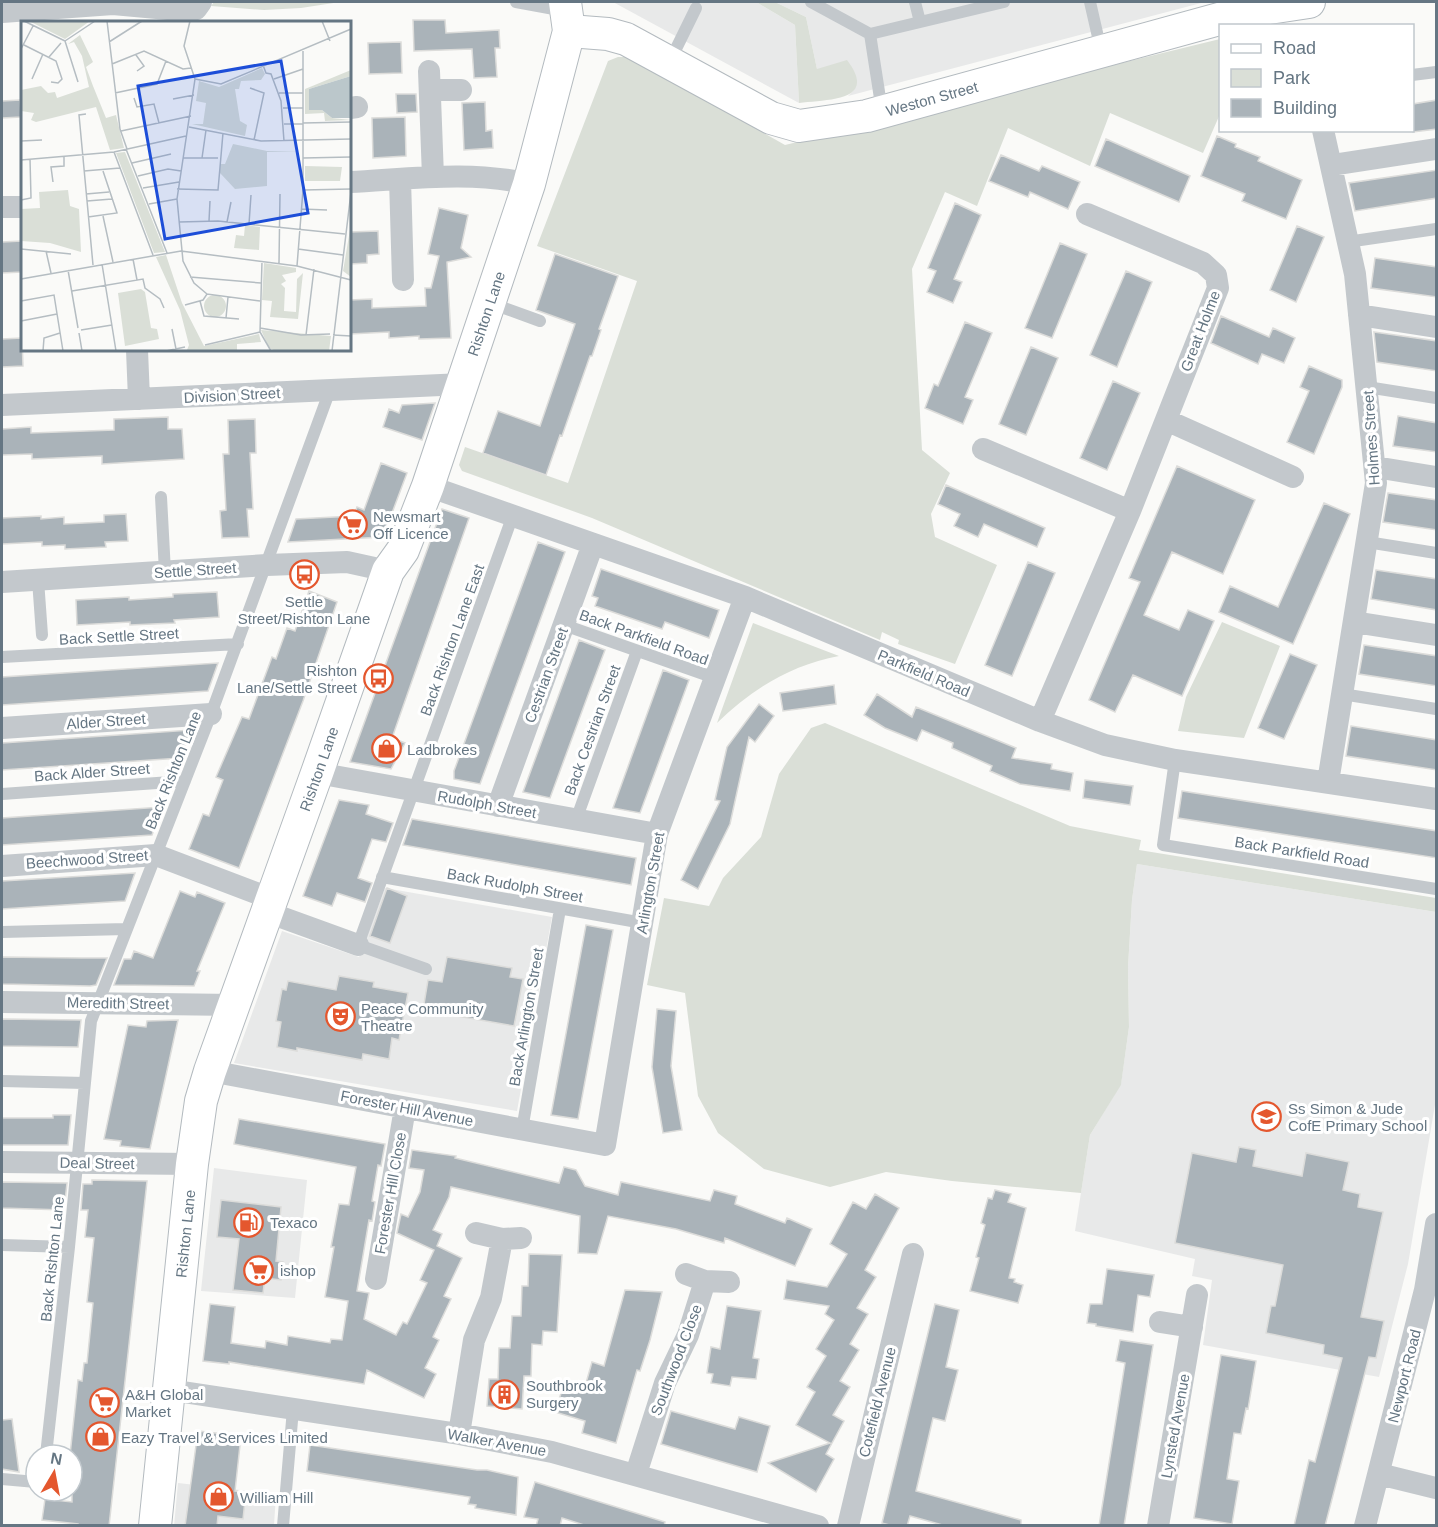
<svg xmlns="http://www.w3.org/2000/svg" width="1438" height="1527" viewBox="0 0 1438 1527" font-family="Helvetica,sans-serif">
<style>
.built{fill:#e8e9e9}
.green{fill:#dadfd7}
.building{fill:#aab3b9;stroke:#dcdcda;stroke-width:1.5}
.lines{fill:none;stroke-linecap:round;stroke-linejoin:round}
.secondary-casing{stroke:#b3babf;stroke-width:34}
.lane{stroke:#c3c8cc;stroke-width:12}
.street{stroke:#c3c8cc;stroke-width:22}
.secondary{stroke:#fff;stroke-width:32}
.labels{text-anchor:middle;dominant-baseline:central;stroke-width:6;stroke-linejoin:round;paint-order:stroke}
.street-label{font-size:15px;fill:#657683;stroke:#fff}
.poi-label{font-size:15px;fill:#657683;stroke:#fff;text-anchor:start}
.inset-road{fill:none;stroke:#b5bdc2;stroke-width:1.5}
.view{fill:#1d4ed8;fill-opacity:0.15;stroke:#1d4ed8;stroke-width:3}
.inset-edge{fill:none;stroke:#657683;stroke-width:3}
</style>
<rect width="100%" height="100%" fill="#fafaf8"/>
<path class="built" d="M613,2H756L795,25L799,103Z
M775,2H1205L848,96L854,90L817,69L806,17Z
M1137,864L1436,912V1099L1408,1264L1379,1377L1203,1345L1212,1280L1192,1276L1195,1259L1075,1231L1090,1135L1121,1084L1129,1027L1128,967L1132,900Z
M385,888L552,917L517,1111L234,1063L282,931L359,957Z
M214,1168L307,1180L295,1298L201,1291Z
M178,1483L276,1494L274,1525L174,1526Z"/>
<path class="green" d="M214,2H340L301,8L264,10L211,6Z
M756,2H775L806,17L817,69L847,60C879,102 827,99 799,103L795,25Z
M1220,39V114L1203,153L1110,113L1090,166L1008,128L977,206L945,192L912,269L922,450L950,473L931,514L935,537L997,565L955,664L898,644L899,640L882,632L880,640L592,518L462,471L459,465L465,447L568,483L637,281L537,246L608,61L618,57H630L785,145Z
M1222,622L1280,646L1244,738L1178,731L1186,697Z
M753,623L839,656C791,665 752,689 717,723Z
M825,723L1070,826L1141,840L1139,850L1436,898V912L1137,864L1132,900L1128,967L1129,1027L1121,1085L1090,1135L1081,1193L952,1181L886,1172L830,1187L764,1169L718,1133L698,1096L685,993L647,985L664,898L709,906L723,878L761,837L779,774L811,728Z"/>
<path class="building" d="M413,20H445L446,33L499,30L500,48H495L497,77L474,78L472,49L414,51Z
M401,42L402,73L369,74L368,43Z
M396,94H416L417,112L397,113Z
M20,100L21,117L2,118V101Z
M1437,100V129L1413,132V104Z
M485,102L486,131L492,130L493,148L464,150L462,103Z
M405,117L406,156L373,158L372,118Z
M1217,136L1236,144L1235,147L1260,157L1258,161L1302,180L1286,219L1242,201L1245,194L1201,176Z
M1106,139L1190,176L1179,202L1095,166Z
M1001,155L1039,171L1042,166L1080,182L1068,209L1030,192L1028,197L989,181Z
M1437,170V198L1355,211L1349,183Z
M955,203L981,215L954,279L962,282L953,303L927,292L936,271L928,268Z
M439,208L468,215L461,248L471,257L447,262L451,338L419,339V336L389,338V332L350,334V300L372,299V308L426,306L425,288H431L439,256L428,254Z
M1297,226L1324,237L1296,302L1270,290Z
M378,231L379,254L367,255V263L350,264V232Z
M22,241V272L2,273V242Z
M1060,243L1087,254L1052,338L1025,328Z
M555,254L618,276L599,329L601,330L592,356H590L562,436L560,435L546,475L483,453L498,411L540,426L575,324L536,310Z
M1375,258L1437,267V297L1371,288Z
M1126,271L1152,282L1117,367L1090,355Z
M1221,316L1269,337L1273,328L1295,338L1284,363L1262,354L1258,364L1211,343Z
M965,322L992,333L965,397L973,400L963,424L925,408L934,384L938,386Z
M1374,332L1437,341V371L1377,362Z
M22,338L23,366L2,367V339Z
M1031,347L1058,358L1026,435L999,424Z
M1309,366L1342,380V387L1314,454L1287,442L1309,391L1300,387Z
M1113,381L1140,393L1107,470L1080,458Z
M435,403L422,440L383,427L389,409L399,413L402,405Z
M1398,416L1437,423V452L1393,446Z
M168,417V429H182L184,459L102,464V456L32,459V454L2,455V429L31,427V433L114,430V419Z
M255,419L256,453H250L253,509H247L249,537L222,538L220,511L226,510L223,454H229L228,420Z
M381,463L407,473L383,537L288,542L296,519L354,516L357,507L364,510Z
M1177,466L1255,500L1223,574L1172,552L1144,615L1179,630L1188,610L1214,621L1182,696L1133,675L1115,712L1089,700L1140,582L1129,578Z
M946,485L1045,528L1037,547L984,524L978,537L954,526L960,514L938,504Z
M1388,493L1437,500V530L1383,522Z
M1324,503L1350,514L1293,644L1219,612L1230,586L1278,607Z
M442,509L469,518L392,738L405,743L391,769L350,762Z
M126,514L128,541L105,542L106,547L65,549V545L42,546V542L2,544V518L41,516V519L64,517V524L104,522V515Z
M538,542L565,552L480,784L454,779V771Z
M1028,562L1055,573L1012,676L985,665Z
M601,569L719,610L709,638L665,622L662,629L595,606L598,598L592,596Z
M1376,570L1437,579V610L1371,599Z
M309,591L337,602L303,701L239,868L189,849L203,814L209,816L223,780L216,777L242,717L249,719L272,657L276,659L287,628L295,631Z
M217,592L219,617L174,620L175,623L152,624L130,625V622L77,625L76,600L129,597V600L173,597V594Z
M579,640L605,650L588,695L550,798L523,792Z
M1364,645L1437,656V686L1359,674Z
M1290,654L1317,665L1284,739L1258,728Z
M218,663L208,691L2,705V677Z
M663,670L689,680L678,710L640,813L613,808Z
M834,685L836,704L783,711L780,693Z
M877,694L912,717L916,707L1016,748L1012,758L1052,764L1051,769L1073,773L1070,791L1020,784L990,771L992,766L952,748L953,743L922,730L917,741L885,728L864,715Z
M759,704L774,716L755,742L749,737L730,824L698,889L681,880L720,801L715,800L727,747Z
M1351,726L1437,740V770L1346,756Z
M191,730L181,758L2,770V743Z
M1085,780L1133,786L1130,805L1083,798Z
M1182,791L1437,831V858L1178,818Z
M339,800L369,805L366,814L393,823L386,842L372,839L358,878L372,883L365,902L337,893L332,906L303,896Z
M162,807L152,835L2,845V818Z
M412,819L636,858L631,885L403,845Z
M135,873L125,901L2,909V881Z
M387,888L407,896L390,943L370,936Z
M180,891L195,897L197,892L225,903L197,971H200L194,986L114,985L124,959H131L134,951L153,958Z
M586,925L613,930L578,1119L551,1115Z
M2,957L82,958H107L96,985L90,986L2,984Z
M447,957L512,968L510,977L523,979L514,1026L423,1010L428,980L442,982Z
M339,976L374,982L373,987L408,993L399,1040L392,1038L389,1059L363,1054L362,1060L297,1048V1051L277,1047L281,1022L276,1021L282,989L286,990L288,981L336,990Z
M657,1009L676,1011L671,1066L682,1130L663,1133L652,1067Z
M2,1019L81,1020L78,1047L2,1046Z
M178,1020L150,1149L120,1146L121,1141L104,1139L128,1025L146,1027L147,1021Z
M53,1115H71L68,1145H2V1118H53Z
M239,1119L385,1144L381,1166L378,1165L372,1201L375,1202L372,1221L369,1220L357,1291L369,1293L364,1319L396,1335L403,1322L407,1324L427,1283L420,1280L434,1250L397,1233L401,1214L408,1217L420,1192L424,1170L409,1168L412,1150L456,1156L455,1158L559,1183L564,1167L576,1170L585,1186L618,1195L621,1182L710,1201L714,1190L737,1196L735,1204L785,1223L787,1218L812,1229L795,1266L725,1238L724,1243L676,1229L608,1216L597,1254L578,1253L580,1216L451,1187L449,1197L433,1230L442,1234L437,1246L462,1258L444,1296L451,1299L433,1337L439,1340L425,1368L436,1374L424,1398L367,1370L364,1384L229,1362V1364L203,1361L210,1304L235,1307L231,1343L265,1348L266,1341L287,1345L288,1336L330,1343L331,1339L342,1340L348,1301L325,1297L334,1247H331L339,1204L349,1205L356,1167L234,1144Z
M1239,1147L1256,1150L1253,1166L1302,1176L1306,1153L1349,1162L1343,1190L1360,1194L1358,1207L1383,1212L1361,1317L1384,1321L1376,1358L1369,1357L1325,1526H1294L1309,1460L1315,1462L1342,1358L1323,1354L1324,1345L1266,1333L1271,1306H1275L1283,1265L1175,1243L1192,1153L1236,1162Z
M92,1180L147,1181L109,1526H78V1524L42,1520L45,1499L72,1502V1455H70L78,1380L82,1381L84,1363H87L93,1303L87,1302L94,1238L85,1237L88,1210H81L83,1184H92Z
M2,1182L67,1183L64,1210L2,1208Z
M995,1190L1011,1194L1008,1202L1026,1208L1009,1278L1015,1279L1014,1282L1023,1285L1018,1303L970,1291L979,1258L976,1257L985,1225L981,1223L988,1198L992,1199Z
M875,1194L899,1208L865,1270L876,1277L857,1308L868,1314L850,1344L859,1350L840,1381L850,1387L833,1415L844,1421L826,1454L834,1459L816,1492L768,1463L830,1443L796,1425L815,1392L807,1387L826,1356L816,1349L834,1320L825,1314L829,1306L784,1299L787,1280L827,1287L847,1254L830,1244L853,1202L866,1209Z
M221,1200L281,1207L276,1261L283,1262L281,1280L265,1278L263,1293L233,1290L239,1239L217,1237Z
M529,1254L562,1255L557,1332L543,1331L542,1345L532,1344L531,1376H524L522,1409L487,1406L489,1379H498L499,1348H510L512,1316H521L522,1286H528Z
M1107,1269L1154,1275L1150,1297L1138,1295L1133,1332L1096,1326V1324L1087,1323L1090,1304H1102Z
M625,1290L662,1292L650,1340L640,1371L637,1370L616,1443L582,1433L585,1421L555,1412L564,1384L584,1390L592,1362L604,1366Z
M935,1304L959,1310L946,1367L958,1370L945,1421L933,1418L916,1491L1021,1520V1526H946L910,1516L907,1526H893L882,1523Z
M727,1306L761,1311L753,1358L759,1359L756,1379L732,1377L730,1386L711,1383L713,1374L707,1373L711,1347L720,1349Z
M1120,1340L1153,1345L1124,1526H1099L1125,1363L1116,1361Z
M1221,1355L1256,1361L1248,1409L1246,1408L1241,1434L1234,1433L1227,1479L1239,1481L1232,1524L1194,1518Z
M671,1411L735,1429L739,1417L770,1426L757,1472L661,1444Z
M12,1419L19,1472L2,1469V1420Z
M198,1431L241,1436L235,1491L246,1492L243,1519L218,1516L217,1526H185Z
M310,1445L477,1470H487L518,1477L516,1515L475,1508L476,1505L468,1504L470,1497L307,1471Z
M535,1482L665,1522L664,1526H587L562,1518L560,1526H536L538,1519L524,1517Z"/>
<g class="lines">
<defs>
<g id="secondary">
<path id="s1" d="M569,31L608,34L626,39L771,118L799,126L867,116L1248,11L1309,2"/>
<path id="s2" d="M155,1526L192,1164L201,1101L210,1071L317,773L388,571L403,550L428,486L529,184L569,31L565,2"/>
</g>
</defs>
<use href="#secondary" class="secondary-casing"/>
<path class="lane" d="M516,2L565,11
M811,2L870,34
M915,2L920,22
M1090,2L1101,50
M670,61L696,8
M1412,75L1436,72
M882,111L870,34L1004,2
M1347,242L1436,229
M490,303L540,321
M1367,387L1436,398
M161,497L165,572
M1367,542L1436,553
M38,580L42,635
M564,625L715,678
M2,657L238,644
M1342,694L1436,709
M1175,760L1163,845L1436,889
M2,794L185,781
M576,820L637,651
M382,877L643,923
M2,932L126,929
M426,969L358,945L513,515
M2,1081L85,1083
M522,1130L560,909
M2,1245L69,1247
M46,1455L69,1247L91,1021L211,714L330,390
M2,1479L36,1482
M283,1526L293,1409"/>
<path class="street" d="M2,12L113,4L190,11L196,9L201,2
M429,71L433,177
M430,90H461
M350,108L357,107
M1323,130L1355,274L1376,483L1328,782
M1332,165L1436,149
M400,179L403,280
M350,182C409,179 471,170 529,184
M2,207H22
M1359,315L1436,327
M137,350L139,399
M2,405L463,384
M1166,420L1293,477
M983,449L1130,511
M1375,467L1436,477
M428,486L745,597L1040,721L1105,745L1175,760L1436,799
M2,582L267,565L347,562L388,571
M1354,622L1436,635
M1040,721L1130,511L1218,288L1216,275L1203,263L1087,214
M2,728L211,714
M317,773L657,834
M498,806L593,544
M2,866L156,855L272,899
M267,912L358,945
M2,1002L235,1005
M210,1071L605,1145L657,834L745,597
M2,1162L192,1164
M476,1233L502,1239L521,1238
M686,1274L705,1281L729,1282
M376,1279L405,1108
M1160,1322L1192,1327
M170,1390L459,1434L552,1452L818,1526
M459,1434L474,1340L491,1298L502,1239
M636,1474L665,1383L688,1335L705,1281
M1379,1474L1436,1488
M848,1526L913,1254
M1158,1526L1197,1295
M1365,1526L1425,1290L1436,1224"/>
<use href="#secondary" class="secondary"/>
</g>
<defs>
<symbol id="supermarket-ring" viewBox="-11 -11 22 22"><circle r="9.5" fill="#fff" stroke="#e4572e" stroke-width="1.5"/><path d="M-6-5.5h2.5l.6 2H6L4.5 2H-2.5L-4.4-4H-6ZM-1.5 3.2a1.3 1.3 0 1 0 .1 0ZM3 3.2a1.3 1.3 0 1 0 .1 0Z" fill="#e4572e"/></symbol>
<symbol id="bus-ring" viewBox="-11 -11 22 22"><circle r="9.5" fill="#fff" stroke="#e4572e" stroke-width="1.5"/><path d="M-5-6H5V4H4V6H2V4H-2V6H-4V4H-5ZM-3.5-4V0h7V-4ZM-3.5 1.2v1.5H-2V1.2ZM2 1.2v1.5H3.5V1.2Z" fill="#e4572e"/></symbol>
<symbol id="shop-ring" viewBox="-11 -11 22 22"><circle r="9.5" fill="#fff" stroke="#e4572e" stroke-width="1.5"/><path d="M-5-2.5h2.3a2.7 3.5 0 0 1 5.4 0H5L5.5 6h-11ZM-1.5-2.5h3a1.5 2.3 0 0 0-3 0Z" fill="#e4572e"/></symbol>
<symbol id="theatre-ring" viewBox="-11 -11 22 22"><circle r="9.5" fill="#fff" stroke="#e4572e" stroke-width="1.5"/><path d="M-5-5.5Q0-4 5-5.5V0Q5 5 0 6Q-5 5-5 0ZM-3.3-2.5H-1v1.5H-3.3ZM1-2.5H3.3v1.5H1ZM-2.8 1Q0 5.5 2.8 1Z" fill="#e4572e"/></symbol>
<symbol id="school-ring" viewBox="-11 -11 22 22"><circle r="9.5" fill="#fff" stroke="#e4572e" stroke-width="1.5"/><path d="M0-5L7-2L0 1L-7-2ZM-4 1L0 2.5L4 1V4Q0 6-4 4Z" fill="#e4572e"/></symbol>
<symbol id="fuel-ring" viewBox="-11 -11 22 22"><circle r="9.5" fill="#fff" stroke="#e4572e" stroke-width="1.5"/><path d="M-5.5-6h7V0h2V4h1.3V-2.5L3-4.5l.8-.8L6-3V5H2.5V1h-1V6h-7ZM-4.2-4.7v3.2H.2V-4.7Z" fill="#e4572e"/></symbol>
<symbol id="building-ring" viewBox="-11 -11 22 22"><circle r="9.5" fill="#fff" stroke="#e4572e" stroke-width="1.5"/><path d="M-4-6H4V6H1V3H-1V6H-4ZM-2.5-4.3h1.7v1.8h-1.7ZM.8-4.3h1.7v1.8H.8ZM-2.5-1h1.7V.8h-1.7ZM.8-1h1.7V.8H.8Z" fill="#e4572e"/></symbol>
</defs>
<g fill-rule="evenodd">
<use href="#supermarket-ring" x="336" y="508" width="33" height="33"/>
<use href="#bus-ring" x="288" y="558" width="33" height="33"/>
<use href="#bus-ring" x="362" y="662" width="33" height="33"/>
<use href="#shop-ring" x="370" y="732" width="33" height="33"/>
<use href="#theatre-ring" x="324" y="1000" width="33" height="33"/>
<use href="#school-ring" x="1250" y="1100" width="33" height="33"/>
<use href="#fuel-ring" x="232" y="1206" width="33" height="33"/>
<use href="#supermarket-ring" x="242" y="1254" width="33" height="33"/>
<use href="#building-ring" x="488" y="1378" width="33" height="33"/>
<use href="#supermarket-ring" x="88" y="1386" width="33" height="33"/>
<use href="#shop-ring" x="84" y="1420" width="33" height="33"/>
<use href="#shop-ring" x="202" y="1480" width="33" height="33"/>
</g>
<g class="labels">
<g class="street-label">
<text stroke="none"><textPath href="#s1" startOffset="388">Weston Street</textPath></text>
<text stroke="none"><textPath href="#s2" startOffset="1266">Rishton Lane</textPath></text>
<text transform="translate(1200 331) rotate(-69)">Great Holme</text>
<text transform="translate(232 395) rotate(-3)">Division Street</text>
<text transform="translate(1371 438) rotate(-94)">Holmes Street</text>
<text transform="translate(195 570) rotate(-4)">Settle Street</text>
<text transform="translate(119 636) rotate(-3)">Back Settle Street</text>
<text transform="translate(644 637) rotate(20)">Back Parkfield Road</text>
<text transform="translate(452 640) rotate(-70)">Back Rishton Lane East</text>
<text transform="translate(924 673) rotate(23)">Parkfield Road</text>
<text transform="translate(546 675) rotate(-70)">Cestrian Street</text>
<text transform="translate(106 721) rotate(-4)">Alder Street</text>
<text transform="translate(592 730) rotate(-70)">Back Cestrian Street</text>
<text stroke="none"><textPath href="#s2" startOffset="780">Rishton Lane</textPath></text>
<text transform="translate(173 770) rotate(-68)">Back Rishton Lane</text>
<text transform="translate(92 772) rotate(-4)">Back Alder Street</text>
<text transform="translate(487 804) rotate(10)">Rudolph Street</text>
<text transform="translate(1302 852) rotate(9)">Back Parkfield Road</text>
<text transform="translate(87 859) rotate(-4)">Beechwood Street</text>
<text transform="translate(650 883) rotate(-80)">Arlington Street</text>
<text transform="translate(515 885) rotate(10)">Back Rudolph Street</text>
<text transform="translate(118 1003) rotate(1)">Meredith Street</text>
<text transform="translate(526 1017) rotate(-80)">Back Arlington Street</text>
<text transform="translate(407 1108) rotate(11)">Forester Hill Avenue</text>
<text transform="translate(97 1163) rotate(1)">Deal Street</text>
<text transform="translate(390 1193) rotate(-80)">Forester Hill Close</text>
<text stroke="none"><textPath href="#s2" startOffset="294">Rishton Lane</textPath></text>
<text transform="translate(52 1259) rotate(-84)">Back Rishton Lane</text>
<text transform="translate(676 1360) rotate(-69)">Southwood Close</text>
<text transform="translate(1404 1376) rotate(-76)">Newport Road</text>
<text transform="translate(877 1402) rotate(-76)">Cotefield Avenue</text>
<text transform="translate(1175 1426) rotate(-80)">Lynsted Avenue</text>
<text transform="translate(497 1442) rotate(10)">Walker Avenue</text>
</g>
<g class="poi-label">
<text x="373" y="516">Newsmart<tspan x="373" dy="17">Off Licence</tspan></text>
<text x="304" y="601" text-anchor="middle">Settle<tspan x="304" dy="17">Street/Rishton Lane</tspan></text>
<text x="357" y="670" text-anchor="end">Rishton<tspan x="357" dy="17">Lane/Settle Street</tspan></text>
<text x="407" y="749">Ladbrokes</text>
<text x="361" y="1008">Peace Community<tspan x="361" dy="17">Theatre</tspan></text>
<text x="1288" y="1108">Ss Simon &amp; Jude<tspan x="1288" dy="17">CofE Primary School</tspan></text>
<text x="270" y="1222">Texaco</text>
<text x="280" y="1270">ishop</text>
<text x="526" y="1385">Southbrook<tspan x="526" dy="17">Surgery</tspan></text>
<text x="125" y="1394">A&amp;H Global<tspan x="125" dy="17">Market</tspan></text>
<text x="121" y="1437">Eazy Travel &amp; Services Limited</text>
<text x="240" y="1497">William Hill</text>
</g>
</g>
<g transform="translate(21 21)">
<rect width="330" height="330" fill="#fafaf8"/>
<path d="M8,0H69L44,18ZM59,14L72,41L65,46L72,65L85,97L95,94L103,127L89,129L75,86L15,101L10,99L13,92L0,90V69L20,65L27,72L34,71L36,77L68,66L61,35L53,21L47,23ZM241,47L244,53L240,59L220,60L218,68H214L219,100L226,104L224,115L171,103H182L185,82L175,80L178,60L198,66ZM330,49V55L288,68V89H301L311,97L330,99L304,100L303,92L284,93V68ZM212,123L246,130L279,131H246V165L214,168L199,152V143H204ZM104,131L144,231L133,232L95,132ZM284,145L321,146L319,160H284ZM47,169L49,185L58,188L60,231L29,222L0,220V188L19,187L18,171ZM330,203V256L322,250ZM224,204L239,206L238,229L213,227L215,214L223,215ZM145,234L161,282L183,325L238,313L240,321L216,323V330H150L166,329L168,324L159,289L135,236ZM243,242L275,247V251L261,254L265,260L260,263L264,267L263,290L275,291L276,258L282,252L277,298L249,296L251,280L241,279ZM120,268L124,271L130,307L136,308L138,318L104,325L97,272ZM183 285a11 11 0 1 1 22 0a11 11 0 1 1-22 0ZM240,309L310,315L308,330H255L248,327Z" fill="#dadfd7"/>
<path d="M330,55V97H311L301,89H288V68Z" fill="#bbc7cb"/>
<path class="inset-road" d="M3,0L44,20M86,0L99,108L106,128M169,0L163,25L174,58L156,178L162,240L173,262L186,273M301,0L309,20M44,20L57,61M44,20L74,0M88,21L121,0M3,24L35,40L41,58L37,62L30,61M0,28L12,5M115,34L123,45L116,50M28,36L40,22M91,43L123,30L162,48L170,47M242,44L245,52L250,53L260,80L263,120M11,58L22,33M174,58L200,63L330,8M253,58L282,48M229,67L243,72L233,119M94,72L136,63L145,40M258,72H282M113,77L116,86L133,83L138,102M152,78L173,74M262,87H282M65,93L58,94L72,244M282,102L330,101M263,103H282M168,106L240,120L330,118M100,110L170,95M0,120L21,119M105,128L146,232M93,131L132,234M162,137H197M181,137L185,109M282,137L330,136M0,139L93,131L165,115M111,142L150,133M63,150L99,147M117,155L147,148L160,150M32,161L30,146L43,145V135M122,167L158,161M156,168L197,169L202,112M282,169L330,168M65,173L88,171M0,179L10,177L9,138M66,180L91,178M128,183L156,178M280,188L306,189M82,195L92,241M67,196L96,192L82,150M188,200L189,180M158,201L197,200L324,213M206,201L210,181M228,203L230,174M0,228L50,233M277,228L322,234M25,230L30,252M112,238L116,259M241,240L239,311L250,330M258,242L259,173M81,243L95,330M276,245L282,169V30M47,249L57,307M169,256L240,262M0,258L160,230L276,245L330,259M51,270L122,258L124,267L139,278L143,287M0,280L33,274L42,330M179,280L183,295L218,298M164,284L182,279L186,273L239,280M205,297L207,276M0,300L36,293M239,307L280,314L309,313M151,308L155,328M60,309L91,304M58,312L61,330M285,314L293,248M312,314L330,315M184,324L239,311M22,330L23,317L39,312M145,330L164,326M311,330L330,171"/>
<path class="view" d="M260,40L287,192L144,218L117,65Z"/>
<rect width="330" height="330" class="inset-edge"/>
</g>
<rect width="1438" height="1527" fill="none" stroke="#657683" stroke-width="6"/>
<rect x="1219" y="24" width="195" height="108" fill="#ffffff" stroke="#c1c8cd" stroke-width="1.5"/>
<rect x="1231" y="44" width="30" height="9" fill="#ffffff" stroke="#c1c8cd" stroke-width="1.5"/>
<text x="1273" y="54" font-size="18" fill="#657683">Road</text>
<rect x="1231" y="69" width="30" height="18" fill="#dadfd7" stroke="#c1c8cd" stroke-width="1.5"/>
<text x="1273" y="84" font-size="18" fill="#657683">Park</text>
<rect x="1231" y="99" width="30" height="18" fill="#aab3b9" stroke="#c1c8cd" stroke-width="1.5"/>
<text x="1273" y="114" font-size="18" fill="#657683">Building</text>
<g transform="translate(54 1473) rotate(10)"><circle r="28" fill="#ffffff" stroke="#c1c8cd" stroke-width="1.5"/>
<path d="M0-4.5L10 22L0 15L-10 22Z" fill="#e4572e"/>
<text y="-9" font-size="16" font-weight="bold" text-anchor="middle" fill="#657683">N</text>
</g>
</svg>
